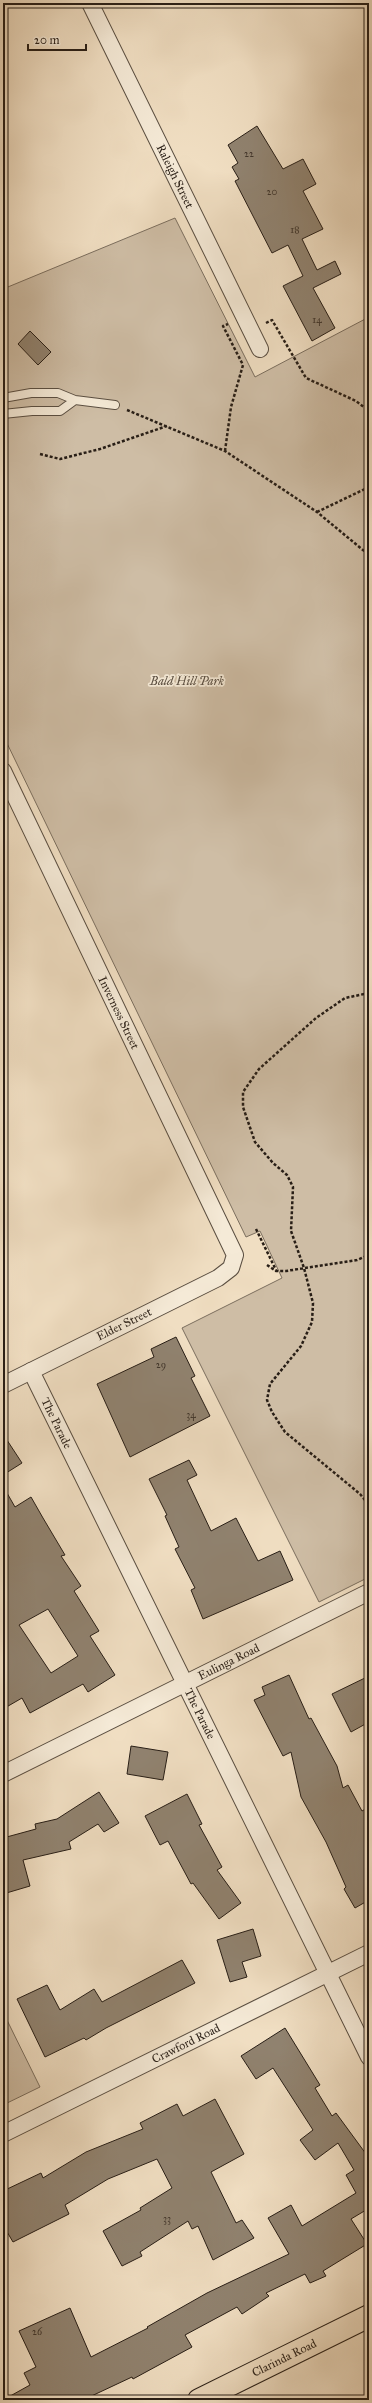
<svg xmlns="http://www.w3.org/2000/svg" width="372" height="2403" viewBox="0 0 372 2403" font-family="'IM FELL Great Primer',serif">
<style>
.green{fill:#cebda5;stroke:#7b6e5e}
.building{fill:#90826f;stroke:#281e16;fill-rule:evenodd}
.lines{fill:none;stroke-linecap:round;stroke-linejoin:round}
.service-casing{stroke:#5a4e41;stroke-width:10}
.minor-casing{stroke:#5a4e41;stroke-width:18}
.primary-casing{stroke:#281e16;stroke-width:24}
.path{stroke:#281e16;stroke-width:2.5;stroke-dasharray:3 2;stroke-linecap:butt}
.service{stroke:#f5ead7;stroke-width:8}
.minor{stroke:#f5ead7;stroke-width:16}
.primary{stroke:#f0dec2;stroke-width:22}
.labels{text-anchor:middle;dominant-baseline:central;stroke-width:3.5;stroke-linejoin:round;paint-order:stroke}
.number-label{font-size:10px;fill:#42372c}
.street-label{font-size:12px;fill:#281e16;stroke:#f5ead7}
.park-label{font-size:12px;font-style:italic;fill:#5a4e41;stroke:#f5ead7}
</style>
<rect width="100%" height="100%" fill="#f0dec2"/>
<filter id="stains"><feTurbulence type="fractalNoise" baseFrequency=".005" numOctaves="4"/><feColorMatrix values="0 0 0 0 .2 0 0 0 0 .09 0 0 0 0 .02 0 0 0 .5 -.17"/></filter>
<radialGradient id="worn" r=".72"><stop offset=".6" stop-color="#630" stop-opacity="0"/><stop offset="1" stop-color="#630" stop-opacity=".3"/></radialGradient>
<path class="green" d="M175,218L255,377L369,317V1577L319,1602L182,1328L282,1278L260,1231L246,1237L3,735V289Z
M3,2012L40,2087L3,2105Z"/>
<path class="building" d="M257,126L283,169L303,159L316,184L303,191L323,229L302,239L317,270L335,261L341,274L313,288L335,328L312,341L283,286L303,276L288,245L272,253L235,181L239,179L232,167L238,163L228,145Z
M30,331L51,352L38,365L18,344Z
M176,1337L195,1376L191,1378L210,1416L130,1457L97,1384L154,1357L151,1349Z
M3,1434L22,1463L3,1475Z
M189,1460L197,1475L187,1480L211,1531L236,1518L258,1561L280,1551L293,1580L203,1619L191,1590L195,1588L175,1549L179,1547L165,1516L167,1515L149,1479Z
M3,1486L15,1507L31,1497L43,1518L65,1555L61,1556L81,1586L74,1591L99,1631L90,1636L115,1675L88,1692L83,1684L30,1713L22,1698L3,1709ZM48,1609L78,1656L51,1673L19,1625Z
M289,1675L309,1719L311,1718L337,1766L343,1788L348,1785L362,1811L369,1807V1900L355,1908L344,1889L346,1887L326,1842L301,1797L291,1752L283,1756L254,1700L265,1695L262,1687Z
M369,1676V1722L351,1732L332,1694Z
M131,1746L168,1752L163,1780L127,1774Z
M99,1792L119,1823L104,1832L98,1824L69,1842L71,1849L23,1860L30,1886L3,1894V1838L36,1829L35,1824L57,1819Z
M187,1794L202,1824L199,1825L222,1867L217,1870L241,1903L219,1919L193,1883L191,1884L168,1841L160,1845L145,1816Z
M253,1929L261,1956L242,1962L247,1977L230,1982L217,1940Z
M182,1960L195,1983L106,2028L86,2040L84,2038L45,2057L17,1999L47,1985L60,2010L94,1989L102,2002Z
M285,2028L320,2085L315,2088L332,2116L336,2113L369,2158V2216L366,2210L351,2219L367,2244L323,2271L326,2276L310,2283L305,2274L266,2293L269,2296L242,2314L237,2307L185,2335L192,2347L133,2379L132,2377L83,2400H3L30,2385L24,2373L36,2367L19,2331L70,2308L91,2357L148,2328L147,2327L207,2293L289,2254L268,2218L291,2205L302,2226L356,2193L346,2175L354,2170L338,2143L315,2160L300,2140L313,2130L273,2068L256,2079L241,2056Z
M215,2099L244,2154L211,2172L236,2223L242,2220L254,2238L213,2260L198,2226L192,2229L188,2221L140,2252L142,2256L122,2266L103,2231L141,2210L140,2208L172,2188L157,2159L108,2179L65,2205L69,2214L13,2242L3,2225V2191L41,2173L43,2178L86,2152L143,2129L140,2123L177,2104L183,2116Z"/>
<g class="lines">
<defs>
<path id="service" d="M3,398L31,393H58L75,400L115,405
M3,414L32,411H60L75,400"/>
<g id="minor">
<path id="s1" d="M90,3L260,349"/>
<path id="s2" d="M3,771L235,1255L231,1268L218,1278L3,1385"/>
<path id="s3" d="M31,1371L369,2057"/>
<path id="s4" d="M3,1774L369,1592"/>
<path id="s5" d="M3,2134L369,1953"/>
</g>
<g id="primary">
<path id="s6" d="M199,2400L369,2316"/>
</g>
</defs>
<use href="#service" class="service-casing"/>
<use href="#minor" class="minor-casing"/>
<use href="#primary" class="primary-casing"/>
<path class="path" d="M266,323L272,320L306,378L356,401L369,411
M127,410L225,451L317,512L369,555
M225,451L231,407L243,365L223,326L228,324
M40,454L60,459L100,449L167,426
M317,512L369,487
M369,993L345,998L316,1018L259,1069L243,1092V1107L255,1142L273,1163L287,1175L293,1187L291,1231L304,1268L313,1303L312,1322L301,1346L270,1384L267,1400L272,1412L285,1432L360,1494L369,1505
M256,1229L276,1270
M267,1265L276,1271H286L357,1260L369,1255"/>
<use href="#service" class="service"/>
<use href="#minor" class="minor"/>
<use href="#primary" class="primary"/>
</g>
<g class="labels">
<g class="number-label">
<text x="249" y="154">22</text>
<text x="272" y="192">20</text>
<text x="295" y="230">18</text>
<text x="317" y="320">14</text>
<text x="161" y="1365">29</text>
<text x="191" y="1415">34</text>
<text x="167" y="2219">33</text>
<text x="37" y="2332">26</text>
</g>
<g class="street-label">
<text stroke="none"><textPath href="#s1" startOffset="193">Raleigh Street</textPath></text>
<text stroke="none"><textPath href="#s2" startOffset="268">Inverness Street</textPath></text>
<text transform="translate(124 1324) rotate(-26)">Elder Street</text>
<text stroke="none"><textPath href="#s3" startOffset="58">The Parade</textPath></text>
<text stroke="none"><textPath href="#s4" startOffset="252">Eulinga Road</textPath></text>
<text stroke="none"><textPath href="#s3" startOffset="382">The Parade</textPath></text>
<text stroke="none"><textPath href="#s5" startOffset="204">Crawford Road</textPath></text>
<text stroke="none"><textPath href="#s6" startOffset="95">Clarinda Road</textPath></text>
</g>
<g class="park-label">
<text x="187" y="681">Bald Hill Park</text>
</g>
</g>
<rect width="372" height="2403" fill="none" stroke="#f0dec2" stroke-width="16"/>
<rect x="4" y="4" width="364" height="2395" fill="none" stroke="#281e16" stroke-width="2"/>
<rect x="8" y="8" width="356" height="2387" fill="none" stroke="#281e16"/>
<path d="M28 44v6h58v-6" fill="none" stroke="#281e16" stroke-width="2"/>
<text x="34" y="44" font-size="12" fill="#281e16" stroke="#f5ead7" stroke-width="3" paint-order="stroke">20 m</text>
<rect width="100%" height="100%" filter="url(#stains)"/>
<rect width="100%" height="100%" fill="url(#worn)"/>
</svg>
